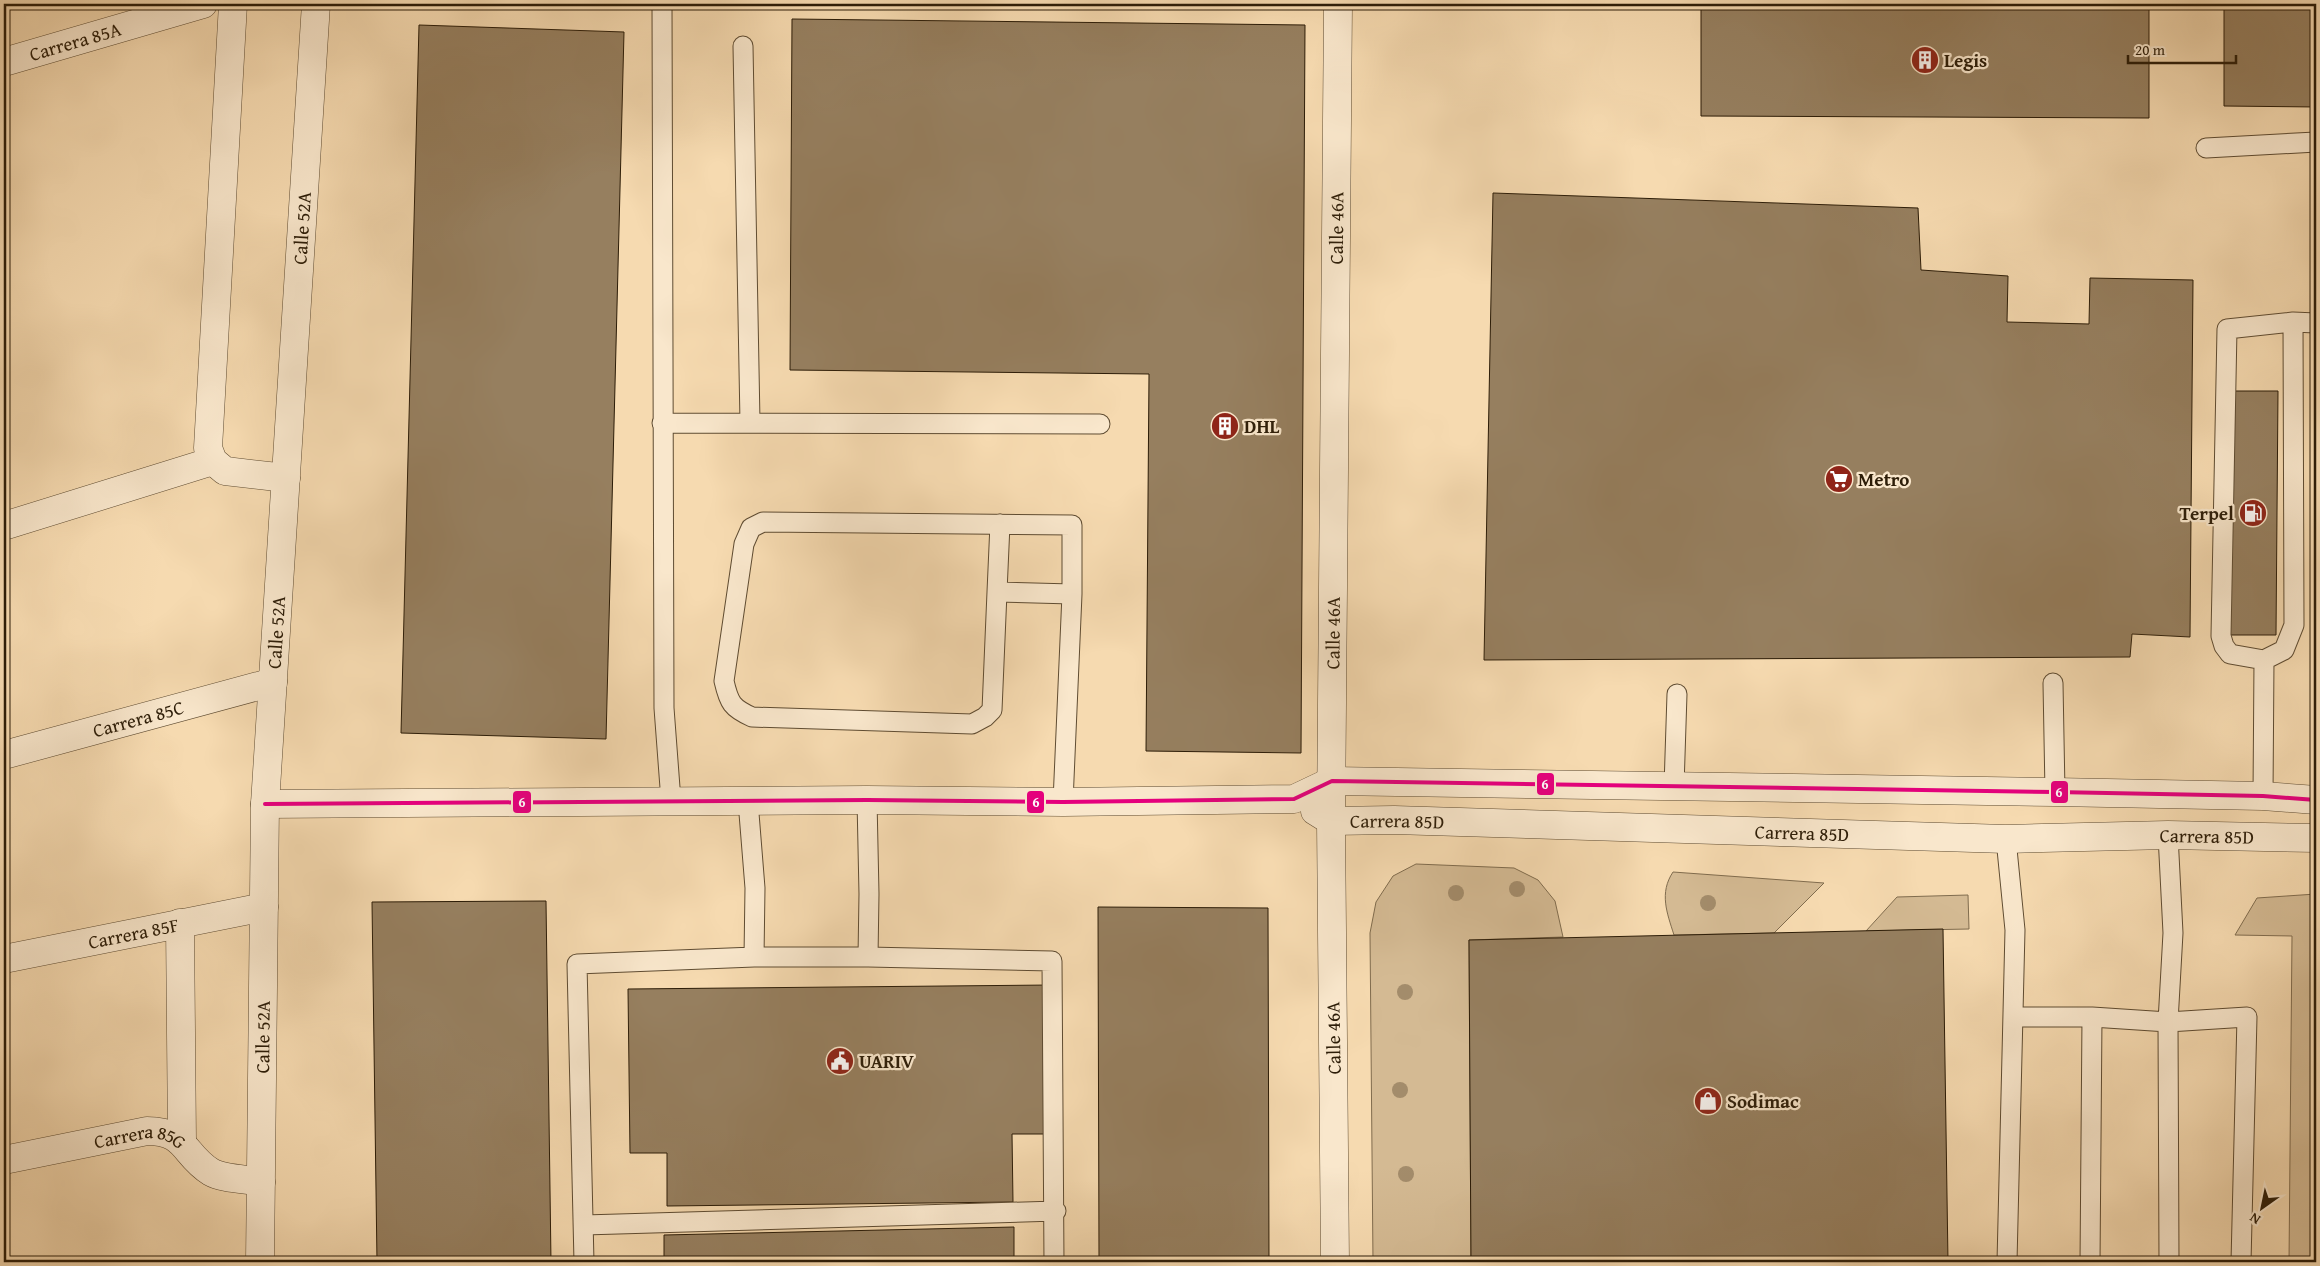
<svg xmlns="http://www.w3.org/2000/svg" width="2320" height="1266" viewBox="0 0 2320 1266" font-family="'Gentium Book Plus',serif">
<style>
.green{fill:#d4ba93;stroke:#806c4e}
.building{fill:#967f5f;stroke:#2d1d08}
.lines{fill:none;stroke-linecap:round;stroke-linejoin:round}
.service-casing{stroke:#5f4c32;stroke-width:21}
.minor-casing{stroke:#5f4c32;stroke-width:29}
.tertiary-casing{stroke:#5f4c32;stroke-width:29}
.service{stroke:#f9e7cc;stroke-width:19}
.minor{stroke:#f9e7cc;stroke-width:28}
.tertiary{stroke:#f9e7cc;stroke-width:28}
.bus-1-casing{stroke:#f9e7cc;stroke-width:8}
.bus-1{stroke:#e5007d;stroke-width:4}
.tree{fill:#a38c6b}
.labels{text-anchor:middle;dominant-baseline:central;stroke-width:4.5;stroke-linejoin:round;paint-order:stroke}
.street-label{font-size:19px;fill:#2d1d08;stroke:#f9e7cc}
.poi-label{font-size:19px;font-weight:bold;fill:#2d1d08;stroke:#f9e7cc;text-anchor:start}
.line-badge{stroke:#f9e7cc;stroke-width:2}
.badge-label{font-size:14px;text-anchor:middle;font-weight:bold;fill:#fff}
</style>
<rect width="100%" height="100%" fill="#f6dab0"/>
<filter id="stains"><feTurbulence type="fractalNoise" baseFrequency=".004" numOctaves="4"/><feColorMatrix values="0 0 0 0 .2 0 0 0 0 .09 0 0 0 0 .02 0 0 0 .5 -.17"/></filter>
<radialGradient id="worn" r=".72"><stop offset=".6" stop-color="#630" stop-opacity="0"/><stop offset="1" stop-color="#630" stop-opacity=".3"/></radialGradient>
<path class="green" d="M1416,864L1514,868L1538,880L1555,901L1563,937L1469,940L1471,1262H1373L1370,933L1376,902L1393,876Z
M1673,872L1824,883L1774,933L1674,935C1667,913 1659,893 1673,872Z
M2316,894V1262H2289L2292,936L2235,935L2257,898Z
M1968,895L1969,929L1866,931L1897,897Z"/>
<path class="building" d="M1701,4H2149V118L1701,116Z
M2224,4H2316V107L2224,106Z
M792,19L1305,25L1301,753L1146,751L1149,374L790,370Z
M419,25L624,32L606,739L401,733Z
M1493,193L1918,208L1921,270L2008,276L2007,322L2089,324L2090,278L2193,280L2190,637L2132,634L2130,657L1484,660Z
M2230,391H2278L2276,635H2229Z
M546,901L551,1262H377L372,902Z
M1098,907L1268,908L1269,1262H1099Z
M1943,929L1948,1262H1471L1469,940Z
M1051,985L1053,1134H1012L1013,1202L667,1206V1153H630L628,989Z
M1014,1227V1262H664V1235Z"/>
<g class="lines">
<defs>
<path id="service" d="M662,4L664,708L671,801
M743,46L750,422
M2206,148L2316,142
M2293,322L2294,625L2284,650L2264,660L2230,654L2224,646L2221,636L2227,329L2293,322L2316,323
M662,423L1100,424
M763,522L1072,525V594L997,592L992,710L985,717L972,724L752,717C732,708 729,703 724,681L744,544L751,528Z
M997,592L1000,524
M2053,683L2055,792
M1674,787L1677,694
M2263,796L2264,660
M867,800L869,894L868,957
M748,801L755,888L754,957
M1063,802L1072,594
M2168,835L2173,933L2168,1022L2169,1262
M2006,839L2015,930L2007,1262
M2013,1017H2092L2168,1022L2247,1017L2241,1262
M584,1225L1056,1211
M584,1262L577,964L754,957H868L1052,961L1054,1262
M2090,1262L2092,1017"/>
<g id="minor">
<path d="M233,4L208,448L213,461L225,471L286,478"/>
<path id="s1" d="M4,62L203,4"/>
<path d="M4,526L213,461"/>
<path id="s2" d="M4,755L273,682"/>
<path d="M265,804L867,800L1063,802L1294,799L1332,781L2055,792L2263,796L2316,800"/>
<path id="s3" d="M1315,811L1331,821L1394,820L2006,839L2168,835L2316,838"/>
<path d="M180,923L182,1142"/>
<path id="s4" d="M4,959L264,907"/>
<path id="s5" d="M4,1160L147,1131C187,1131 183,1155 211,1172C223,1179 246,1179 261,1182"/>
<path id="s6" d="M1335,1262L1331,821L1338,4"/>
</g>
<g id="tertiary">
<path id="s7" d="M260,1262L265,804L316,4"/>
</g>
</defs>
<use href="#service" class="service-casing"/>
<use href="#minor" class="minor-casing"/>
<use href="#tertiary" class="tertiary-casing"/>
<use href="#service" class="service"/>
<use href="#minor" class="minor"/>
<use href="#tertiary" class="tertiary"/>
<defs>
<path id="bus-1" d="M265,804L867,800L1063,802L1294,799L1332,781L2055,792L2263,796L2316,800"/>
</defs>
<use href="#bus-1" class="bus-1-casing"/>
<use href="#bus-1" class="bus-1"/>
</g>
<g class="tree">
<circle cx="1517" cy="889" r="8"/>
<circle cx="1456" cy="893" r="8"/>
<circle cx="1708" cy="903" r="8"/>
<circle cx="1405" cy="992" r="8"/>
<circle cx="1400" cy="1090" r="8"/>
<circle cx="1406" cy="1174" r="8"/>
</g>
<defs>
<symbol id="building-disc" viewBox="-11 -11 22 22"><circle r="9.5" fill="#8f2418" stroke="#f9e7cc"/><path d="M-4-6H4V6H1V3H-1V6H-4ZM-2.5-4.3h1.7v1.8h-1.7ZM.8-4.3h1.7v1.8H.8ZM-2.5-1h1.7V.8h-1.7ZM.8-1h1.7V.8H.8Z" fill="#fff"/></symbol>
<symbol id="supermarket-disc" viewBox="-11 -11 22 22"><circle r="9.5" fill="#8f2418" stroke="#f9e7cc"/><path d="M-6-5.5h2.5l.6 2H6L4.5 2H-2.5L-4.4-4H-6ZM-1.5 3.2a1.3 1.3 0 1 0 .1 0ZM3 3.2a1.3 1.3 0 1 0 .1 0Z" fill="#fff"/></symbol>
<symbol id="fuel-disc" viewBox="-11 -11 22 22"><circle r="9.5" fill="#8f2418" stroke="#f9e7cc"/><path d="M-5.5-6h7V0h2V4h1.3V-2.5L3-4.5l.8-.8L6-3V5H2.5V1h-1V6h-7ZM-4.2-4.7v3.2H.2V-4.7Z" fill="#fff"/></symbol>
<symbol id="civic-disc" viewBox="-11 -11 22 22"><circle r="9.5" fill="#8f2418" stroke="#f9e7cc"/><path d="M-.6-6.5H3V-4.5H.6V-3L4-1V1h2V6H-6V1h2V-1L-.6-3ZM-1.2 2.5V6h2.4V2.5Z" fill="#fff"/></symbol>
<symbol id="shop-disc" viewBox="-11 -11 22 22"><circle r="9.5" fill="#8f2418" stroke="#f9e7cc"/><path d="M-5-2.5h2.3a2.7 3.5 0 0 1 5.4 0H5L5.5 6h-11ZM-1.5-2.5h3a1.5 2.3 0 0 0-3 0Z" fill="#fff"/></symbol>
</defs>
<g fill-rule="evenodd">
<use href="#building-disc" x="1909" y="44" width="32" height="32"/>
<use href="#building-disc" x="1209" y="410" width="32" height="32"/>
<use href="#supermarket-disc" x="1823" y="463" width="32" height="32"/>
<use href="#fuel-disc" x="2237" y="497" width="32" height="32"/>
<use href="#civic-disc" x="824" y="1045" width="32" height="32"/>
<use href="#shop-disc" x="1692" y="1085" width="32" height="32"/>
</g>
<g class="labels">
<g class="street-label">
<text stroke="none"><textPath href="#s1" startOffset="74">Carrera 85A</textPath></text>
<text stroke="none"><textPath href="#s7" startOffset="1035">Calle 52A</textPath></text>
<text stroke="none"><textPath href="#s6" startOffset="1034">Calle 46A</textPath></text>
<text stroke="none"><textPath href="#s7" startOffset="630">Calle 52A</textPath></text>
<text stroke="none"><textPath href="#s6" startOffset="629">Calle 46A</textPath></text>
<text stroke="none"><textPath href="#s2" startOffset="139">Carrera 85C</textPath></text>
<text stroke="none"><textPath href="#s3" startOffset="85">Carrera 85D</textPath></text>
<text stroke="none"><textPath href="#s3" startOffset="490">Carrera 85D</textPath></text>
<text stroke="none"><textPath href="#s3" startOffset="895">Carrera 85D</textPath></text>
<text stroke="none"><textPath href="#s4" startOffset="132">Carrera 85F</textPath></text>
<text stroke="none"><textPath href="#s7" startOffset="225">Calle 52A</textPath></text>
<text transform="translate(1333 1038) rotate(-91)">Calle 46A</text>
<text stroke="none"><textPath href="#s5" startOffset="139">Carrera 85G</textPath></text>
</g>
<g class="poi-label">
<text x="1944" y="60">Legis</text>
<text x="1244" y="426">DHL</text>
<text x="1858" y="479">Metro</text>
<text x="2234" y="513" text-anchor="end">Terpel</text>
<text x="859" y="1061">UARIV</text>
<text x="1727" y="1101">Sodimac</text>
</g>
</g>
<g class="line-badge">
<rect x="1536" y="772" width="19" height="24" rx="5" fill="#e5007d"/>
<rect x="2050" y="780" width="19" height="24" rx="5" fill="#e5007d"/>
<rect x="1026" y="790" width="19" height="24" rx="5" fill="#e5007d"/>
<rect x="512" y="790" width="20" height="24" rx="5" fill="#e5007d"/>
</g>
<g class="badge-label">
<text x="1545" y="789">6</text>
<text x="2059" y="797">6</text>
<text x="1036" y="807">6</text>
<text x="522" y="807">6</text>
</g>
<rect width="2320" height="1266" fill="none" stroke="#f6dab0" stroke-width="20"/>
<rect x="5" y="5" width="2310" height="1256" fill="none" stroke="#2d1d08" stroke-width="2.5"/>
<rect x="10" y="10" width="2300" height="1246" fill="none" stroke="#2d1d08"/>
<g transform="translate(2262 1208) rotate(213)" stroke="#f9e7cc" stroke-width="4" paint-order="stroke">
<path d="M0-4L9 19L0 12L-9 19Z" fill="#2d1d08"/>
<text y="-8" font-size="14" font-weight="bold" text-anchor="middle" fill="#2d1d08">N</text>
</g>
<path d="M2128 55v8h108v-8" fill="none" stroke="#2d1d08" stroke-width="2.5"/>
<text x="2135" y="55" font-size="15" fill="#2d1d08" stroke="#f9e7cc" stroke-width="4" paint-order="stroke">20 m</text>
<rect width="100%" height="100%" filter="url(#stains)"/>
<rect width="100%" height="100%" fill="url(#worn)"/>
</svg>
